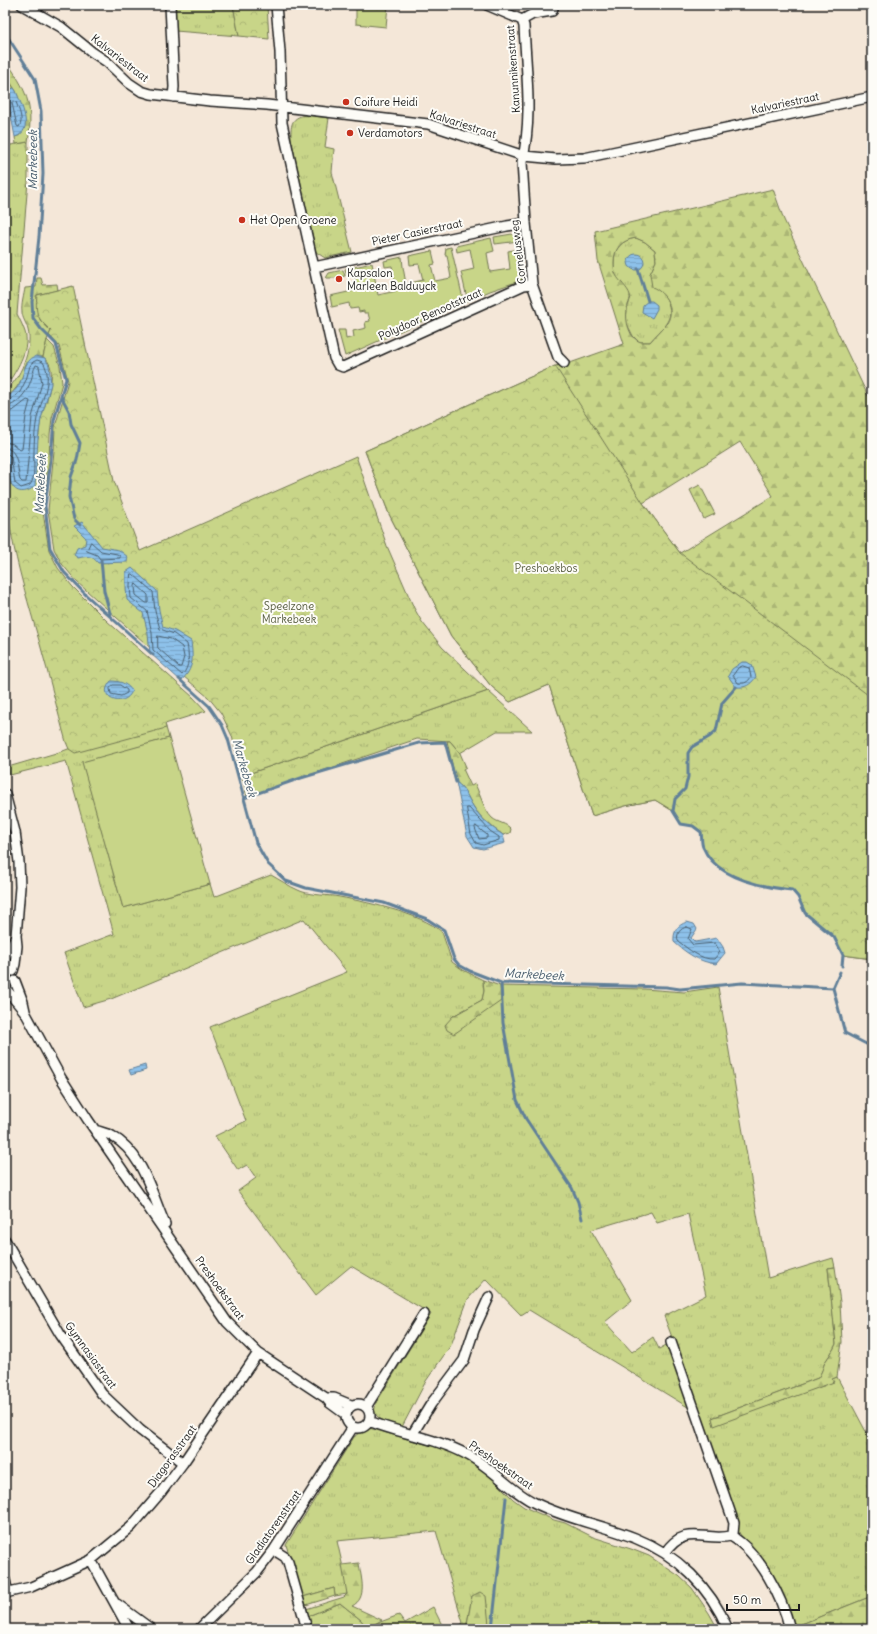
<svg xmlns="http://www.w3.org/2000/svg" width="877" height="1634" viewBox="0 0 877 1634" font-family="Delius,sans-serif">
<style>
.grass{fill:url(#grass-tufts);stroke:#727852}
.forest{fill:url(#forest-firs);stroke:#727852;fill-rule:evenodd}
.park{fill:url(#park-crowns);stroke:#727852}
.garden{fill:#c8d588;stroke:#727852}
.water{fill:url(#water-rules);stroke:#607f98}
.lines{fill:none;stroke-linecap:round;stroke-linejoin:round}
.shore{stroke:#495e6e;stroke-width:1}
.stream{stroke:#607f98;stroke-width:3}
.street-casing{stroke:#1c1c1c;stroke-width:12}
.street{stroke:#fdfcf7;stroke-width:9}
.poi-dot{fill:#c8321e;stroke:#fdfcf7;stroke-width:1.5}
.labels{text-anchor:middle;dominant-baseline:central;stroke-width:4;stroke-linejoin:round;paint-order:stroke}
.street-label{font-size:11px;fill:#1c1c1c;stroke:#fdfcf7}
.poi-label{font-size:11px;fill:#1c1c1c;stroke:#fdfcf7;text-anchor:start}
.park-label{font-size:11px;fill:#585d42;stroke:#fdfcf7}
.water-label{font-size:12px;font-style:italic;fill:#495e6e;stroke:#fdfcf7}
</style>
<defs>
<pattern id="grass-tufts" width="24" height="20" patternUnits="userSpaceOnUse"><rect width="24" height="20" fill="#c8d588"/><path d="M3 7l-1-3M5 7V3M7 7l1-3M15 17l-1-3M17 17v-4M19 17l1-3" fill="none" stroke="#abb675"/></pattern>
<pattern id="forest-firs" width="22" height="20" patternUnits="userSpaceOnUse"><rect width="22" height="20" fill="#c8d588"/><path d="M5 1l3.5 6h-7zM16 11l3.5 6h-7z" fill="#abb675"/></pattern>
<pattern id="park-crowns" width="20" height="18" patternUnits="userSpaceOnUse"><rect width="20" height="18" fill="#c8d588"/><path d="M2 6a3 3 0 1 1 6 0M12 15a3 3 0 1 1 6 0" fill="none" stroke="#abb675"/></pattern>
<pattern id="water-rules" width="6" height="5" patternUnits="userSpaceOnUse"><rect width="6" height="5" fill="#8dc1ea"/><path d="M0 2.5h6" fill="none" stroke="#79a5c8"/></pattern>
</defs>
<rect width="100%" height="100%" fill="#f4e7d8"/>
<filter id="ink" filterUnits="userSpaceOnUse"><feTurbulence type="fractalNoise" baseFrequency=".025" numOctaves="2"/><feDisplacementMap in="SourceGraphic" scale="8" xChannelSelector="R" yChannelSelector="G"/><feConvolveMatrix kernelMatrix="1 2 1 2 8 2 1 2 1" color-interpolation-filters="sRGB"/></filter>
<g filter="url(#ink)">
<path class="grass" d="M174,5H233L239,36L175,31Z
M5,74L14,88L6,90Z
M305,115L329,118L325,147L334,149L332,172L352,252L325,258L316,252L291,139C291,126 290,118 305,115Z
M28,142V181L17,314C20,320 23,326 25,332C30,347 18,368 10,380L5,368V146Z
M636,238L645,242L655,250L656,261L650,274C658,287 677,306 667,322C663,329 655,336 650,342H639L633,336L626,322L627,309L631,297C626,290 617,281 614,273C614,270 614,266 614,263C614,249 621,240 636,238Z
M488,691L532,731H497L460,753L450,741L417,739L247,796L242,776Z
M165,724L169,738L83,763L123,908L210,884L214,897L271,875C280,880 289,886 298,890C308,895 323,895 334,896C362,901 421,913 442,932L452,962L463,970L483,980L484,991L482,1000L453,1016L501,1001L500,986L644,989L684,992L718,987L768,1278L833,1258L835,1267L828,1268L836,1344C833,1351 829,1356 825,1362C823,1368 822,1372 818,1378L712,1418L714,1425L833,1382L832,1379L837,1377L872,1443V1596L794,1627L783,1601L738,1531L707,1430L664,1316L706,1295L688,1214L657,1223L651,1212L591,1230L632,1300L605,1322L632,1352L653,1337L659,1349L668,1344L691,1409L529,1310L521,1315L486,1279L468,1299L451,1345L426,1381L402,1427C392,1423 379,1422 374,1412L376,1403L431,1314L351,1266L316,1295L238,1191L256,1178L247,1165L238,1170L215,1136L246,1121L210,1027L347,972L304,919L111,999L83,1007L64,953L114,934L66,761L10,775L8,767L63,751L76,746Z
M369,1428L457,1453L470,1460L486,1472L513,1499L524,1507L554,1520L565,1523L593,1537L631,1549L649,1556L679,1576L692,1588L709,1613L718,1629H487L489,1625L472,1596L467,1624L463,1629H455L463,1623L436,1531L337,1541L347,1585V1594L335,1596L334,1588L303,1597L286,1545L354,1437L360,1432Z
M340,1603L361,1620L367,1627L399,1615L405,1623L433,1607L444,1629H311L308,1616Z"/>
<path class="forest" d="M5,59C26,90 34,103 28,142L16,144L15,137L20,135L16,91L5,74Z
M773,189L784,220L868,396L872,394V959L843,955L834,937L805,913L798,897L792,890C762,887 716,878 703,847C701,843 702,836 701,831L693,826L681,824L673,811L655,800L625,806L592,816L549,685L510,702L491,686L451,636L389,514L365,451L555,366L570,363L624,344L598,261L595,231ZM636,238L645,242L655,250L656,261L650,274L652,287C665,292 676,309 667,323C662,330 655,336 650,342C647,342 643,342 641,342C629,339 625,320 627,310C627,305 631,300 630,295C628,288 619,281 616,275C614,271 614,267 614,262C614,248 622,240 636,238ZM740,442L773,496L680,553L643,503Z
M37,278H41L43,285L57,284L58,290L37,295L40,320L51,331L47,340L43,357H41L26,364C22,381 19,387 5,399V391C20,380 33,348 28,330C27,324 22,318 22,312C21,305 24,295 25,288L36,287Z
M700,485L715,514L704,519L690,490Z
M447,741H450L460,753L466,767L463,769L471,786L475,784C480,794 484,810 492,818C498,823 506,823 511,829L510,833L503,835C492,827 480,818 473,806C467,797 466,789 456,782Z
M483,980L500,986L501,1001L454,1034L447,1030L445,1025L453,1016L482,1000L484,991Z
M835,1267L840,1302L842,1342L837,1377L832,1379L834,1382L714,1426L712,1418L818,1378C822,1372 823,1367 825,1362C829,1356 833,1351 836,1344L828,1268Z
M359,1563C361,1578 368,1598 352,1606L382,1620L367,1628L361,1620L340,1603L308,1616L306,1609L344,1597L347,1594L342,1565Z
M334,1588L335,1596L306,1605L303,1597Z
M480,1592L486,1596L489,1625L487,1629H463L467,1624L472,1596Z
M872,1596V1629H794V1627Z"/>
<path class="park" d="M233,5H267L269,39L239,36Z
M73,286L114,481L140,551L356,456L387,546L414,608L422,622L442,647L488,691L242,776L232,736L221,713L208,697L165,661L77,582L62,564L54,549L48,510L54,451L55,427L68,381L59,346L49,335L51,331C37,318 35,314 37,295Z
M47,340L54,347L60,366L62,383L52,418L50,434L49,461L42,506L49,550L58,568L72,586L107,621L193,697L206,711L165,724L166,728L75,753L69,749L66,742C57,709 49,676 40,644C24,588 5,529 5,471L8,470L11,485C19,472 33,452 38,439C40,433 39,425 41,418C45,404 61,367 43,357Z
M555,366L643,503L680,553L872,698V959L843,955L834,937L805,913L798,897L792,890C762,887 716,878 703,847C701,843 702,836 701,831L693,826L681,824L673,811L655,800L625,806L592,816L549,685L510,702L491,686L451,636L389,514L365,451Z"/>
<path class="garden" d="M356,5H368V7L379,8L380,5H388L386,27L356,24Z
M512,234L519,241L495,244L494,237Z
M491,238L494,251L487,253L490,272L510,269L508,251L519,249L522,280L490,291L345,356L338,330H345L346,339L354,337L353,331L366,328L365,322L370,321L368,313H364V311L359,312L358,308L350,309L349,303L332,307L330,296L357,290L354,274L347,276L345,269L372,263L378,295L396,291L392,266L385,267L384,261L402,257L403,267L406,284L423,280L419,264L410,265L409,256L432,251L435,264L431,265L435,281L451,278L447,255H445L446,248L451,247L463,299L467,298L461,272L474,269L470,249L457,252L456,246Z
M343,270L345,276L334,278H326L329,273Z
M169,738L210,884L123,908L82,762Z"/>
<path class="water" d="M14,88L16,91C21,104 35,131 15,137L6,90Z
M628 262a8 8 0 1 1 16 0a8 8 0 1 1-16 0Z
M648,301H652L657,305V309L652,318L642,312L643,305Z
M36,356L45,358L49,365L51,384L41,419L38,439L35,486C29,492 17,495 12,485C9,481 9,472 8,467C5,444 5,422 5,399C9,396 14,392 17,388C25,377 22,361 36,356Z
M82,522L102,547L119,550L128,557L127,562L98,563C92,555 87,556 78,558L74,555L77,548L85,545L86,538L74,526Z
M132,568L157,591L159,610L163,627L175,631L191,641C193,659 194,668 181,681L150,653L148,634L143,613L127,600L126,588V572Z
M742,662H747L752,665L756,677C750,685 746,688 736,687L728,676L732,669Z
M111,681C119,681 127,683 132,691C125,709 95,699 111,681Z
M456,782C466,789 467,797 473,806C480,818 491,827 503,835L505,843L483,849L474,847L467,836Z
M687,922L694,924L697,929L691,938L695,942L717,938L723,947L725,953L716,964C699,962 686,953 674,942C673,932 677,925 687,922Z
M145,1065L146,1070L131,1075L129,1070Z"/>
<g class="lines">
<path class="shore" d="M14,101L16,102C19,110 24,120 19,127L17,126L12,103Z
M5,402L9,401L20,392L26,380L30,366L33,362L37,360L43,362C54,380 41,400 37,418C35,429 34,441 34,452C33,461 36,478 30,485L21,488L15,483L11,457L8,454L5,453
M5,407C17,406 28,391 31,380C33,375 33,370 36,365L39,366L42,383L32,417L26,482H22L20,480C17,470 19,449 5,448
M5,413L14,410L27,400L30,401L26,416L22,449L20,450L13,444L5,442
M91,542L101,551L117,554L120,556V558L100,559L97,555L87,551Z
M131,574H133L153,592L155,611L160,629L174,634L187,644C189,655 190,667 182,675L153,650L152,633L147,611L131,598L130,587Z
M136,584L148,595V603H146L136,595L135,587Z
M158,636L171,639L182,647L184,657L181,667H179L158,648Z
M743,666L749,668L751,677C748,682 745,684 738,683L733,675L738,668Z
M113,685H120L127,690V693L121,696L111,694L110,689Z
M467,808H469L490,831L499,837V840L483,845L476,843L471,834Z
M476,826L487,835V838L479,839L475,828Z
M687,927L692,929L688,939L693,945L715,943L720,952L714,959C701,960 688,949 678,941C676,934 680,928 687,927Z"/>
<path class="stream" d="M5,33L35,79L41,111L43,174L39,237L32,302L33,318L41,329L56,344L66,379L54,420L51,458L45,506L50,548L64,572L86,595L153,655
M638,269L648,301
M61,396L69,411L71,424L80,443L77,460L71,477L69,497L74,519L80,525
M101,560L104,591L111,617
M179,679L209,706L222,725L228,739L256,843L268,864L286,881L306,888L384,903L427,919L444,930L454,959L459,965L470,971L501,983L666,987L680,989L742,983L833,988L845,1033L872,1047
M736,687L722,703L716,731L709,737L692,747L688,753V777L685,789L675,799L673,811L681,824L693,826L701,832C702,836 701,843 703,847C716,879 762,887 792,890L798,897L805,913L834,937L843,955L842,966
M244,798L301,778L419,743L445,742L456,782
M501,983L503,1023L517,1100L526,1119L572,1188L578,1202L582,1219
M833,988L840,972
M492,1629L506,1498"/>
<defs>
<path id="street" d="M22,5L61,27L92,52L107,62L129,83L141,91L151,94L210,101L267,105L428,124L524,156L556,159L584,158L872,97
M170,5L174,87L173,97
M276,5L280,52L282,123L334,358L338,365L343,367L524,285L532,284
M487,5L522,20
M871,5L872,7
M522,20L524,26C526,71 533,117 522,162L526,223L532,284L558,357L564,363
M522,20L533,14L552,11L554,5
M314,267L507,226L526,223
M5,794L15,832L19,862L20,887L16,936L17,946L15,964L13,971
M5,957L16,936
M15,981L23,1002L25,1011
M5,988L25,1012L61,1078L88,1120L227,1322L258,1353L326,1398L330,1403L345,1414
M95,1130C100,1132 107,1133 112,1136C143,1153 152,1195 165,1224
M5,1240L60,1334L102,1394L140,1430L183,1463
M671,1342L734,1523L733,1534L731,1536
M326,1398H334L351,1405
M346 1416a12 12 0 1 1 24 0a12 12 0 1 1-24 0Z
M366,1407L424,1314
M369,1421C401,1434 436,1438 466,1454C492,1467 510,1491 535,1503C567,1519 602,1525 635,1538C678,1555 710,1587 728,1629
M412,1435L431,1404L464,1360L474,1330L489,1297
M731,1536C760,1553 782,1597 790,1629
M274,1550L285,1557L288,1562L307,1629
M665,1553C685,1523 704,1542 731,1536
M91,1560L129,1629
M5,1580L8,1593
M5,1593L31,1587L91,1560L131,1527L162,1491L183,1463L258,1353
M117,1604L151,1629
M199,1629L257,1572L274,1550L353,1427"/>
</defs>
<use href="#street" class="street-casing"/>
<use href="#street" class="street"/>
</g>
</g>
<g class="poi-dot">
<circle cx="346" cy="102" r="4"/>
<circle cx="350" cy="133" r="4"/>
<circle cx="242" cy="220" r="4"/>
<circle cx="339" cy="279" r="4"/>
</g>
<g class="labels">
<g class="street-label">
<text transform="translate(120 58) rotate(38)">Kalvariestraat</text>
<text transform="translate(513 69) rotate(-94)">Kanunnikenstraat</text>
<text transform="translate(785 103) rotate(-12)">Kalvariestraat</text>
<text transform="translate(463 124) rotate(18)">Kalvariestraat</text>
<text transform="translate(417 232) rotate(-12)">Pieter Casierstraat</text>
<text transform="translate(518 252) rotate(-97)">Cornelusweg</text>
<text transform="translate(430 314) rotate(-24)">Polydoor Benootstraat</text>
<text transform="translate(220 1288) rotate(54)">Preshoekstraat</text>
<text transform="translate(91 1355) rotate(54)">Gymnasiastraat</text>
<text transform="translate(172 1456) rotate(-54)">Diagorasstraat</text>
<text transform="translate(501 1465) rotate(35)">Preshoekstraat</text>
<text transform="translate(273 1527) rotate(-55)">Gladiatorenstraat</text>
</g>
<g class="poi-label">
<text x="354" y="102">Coifure Heidi</text>
<text x="358" y="133">Verdamotors</text>
<text x="250" y="220">Het Open Groene</text>
<text x="347" y="273">Kapsalon<tspan x="347" dy="13">Marleen Balduyck</tspan></text>
</g>
<g class="park-label">
<text x="546" y="568">Preshoekbos</text>
<text x="289" y="606">Speelzone<tspan x="289" dy="13">Markebeek</tspan></text>
</g>
<g class="water-label">
<text transform="translate(32 160) rotate(-90)">Markebeek</text>
<text transform="translate(40 484) rotate(-87)">Markebeek</text>
<text transform="translate(245 768) rotate(74)">Markebeek</text>
<text transform="translate(534 974) rotate(3)">Markebeek</text>
</g>
</g>
<rect width="877" height="1634" fill="none" stroke="#fdfcf7" stroke-width="20"/>
<rect x="10" y="10" width="857" height="1614" fill="none" stroke="#1c1c1c" stroke-width="1.5" filter="url(#ink)"/>
<path d="M727 1604v6h72v-6" fill="none" stroke="#1c1c1c" stroke-width="2"/>
<text x="733" y="1604" font-size="12" fill="#1c1c1c" stroke="#fdfcf7" stroke-width="3" paint-order="stroke">50 m</text>
</svg>
